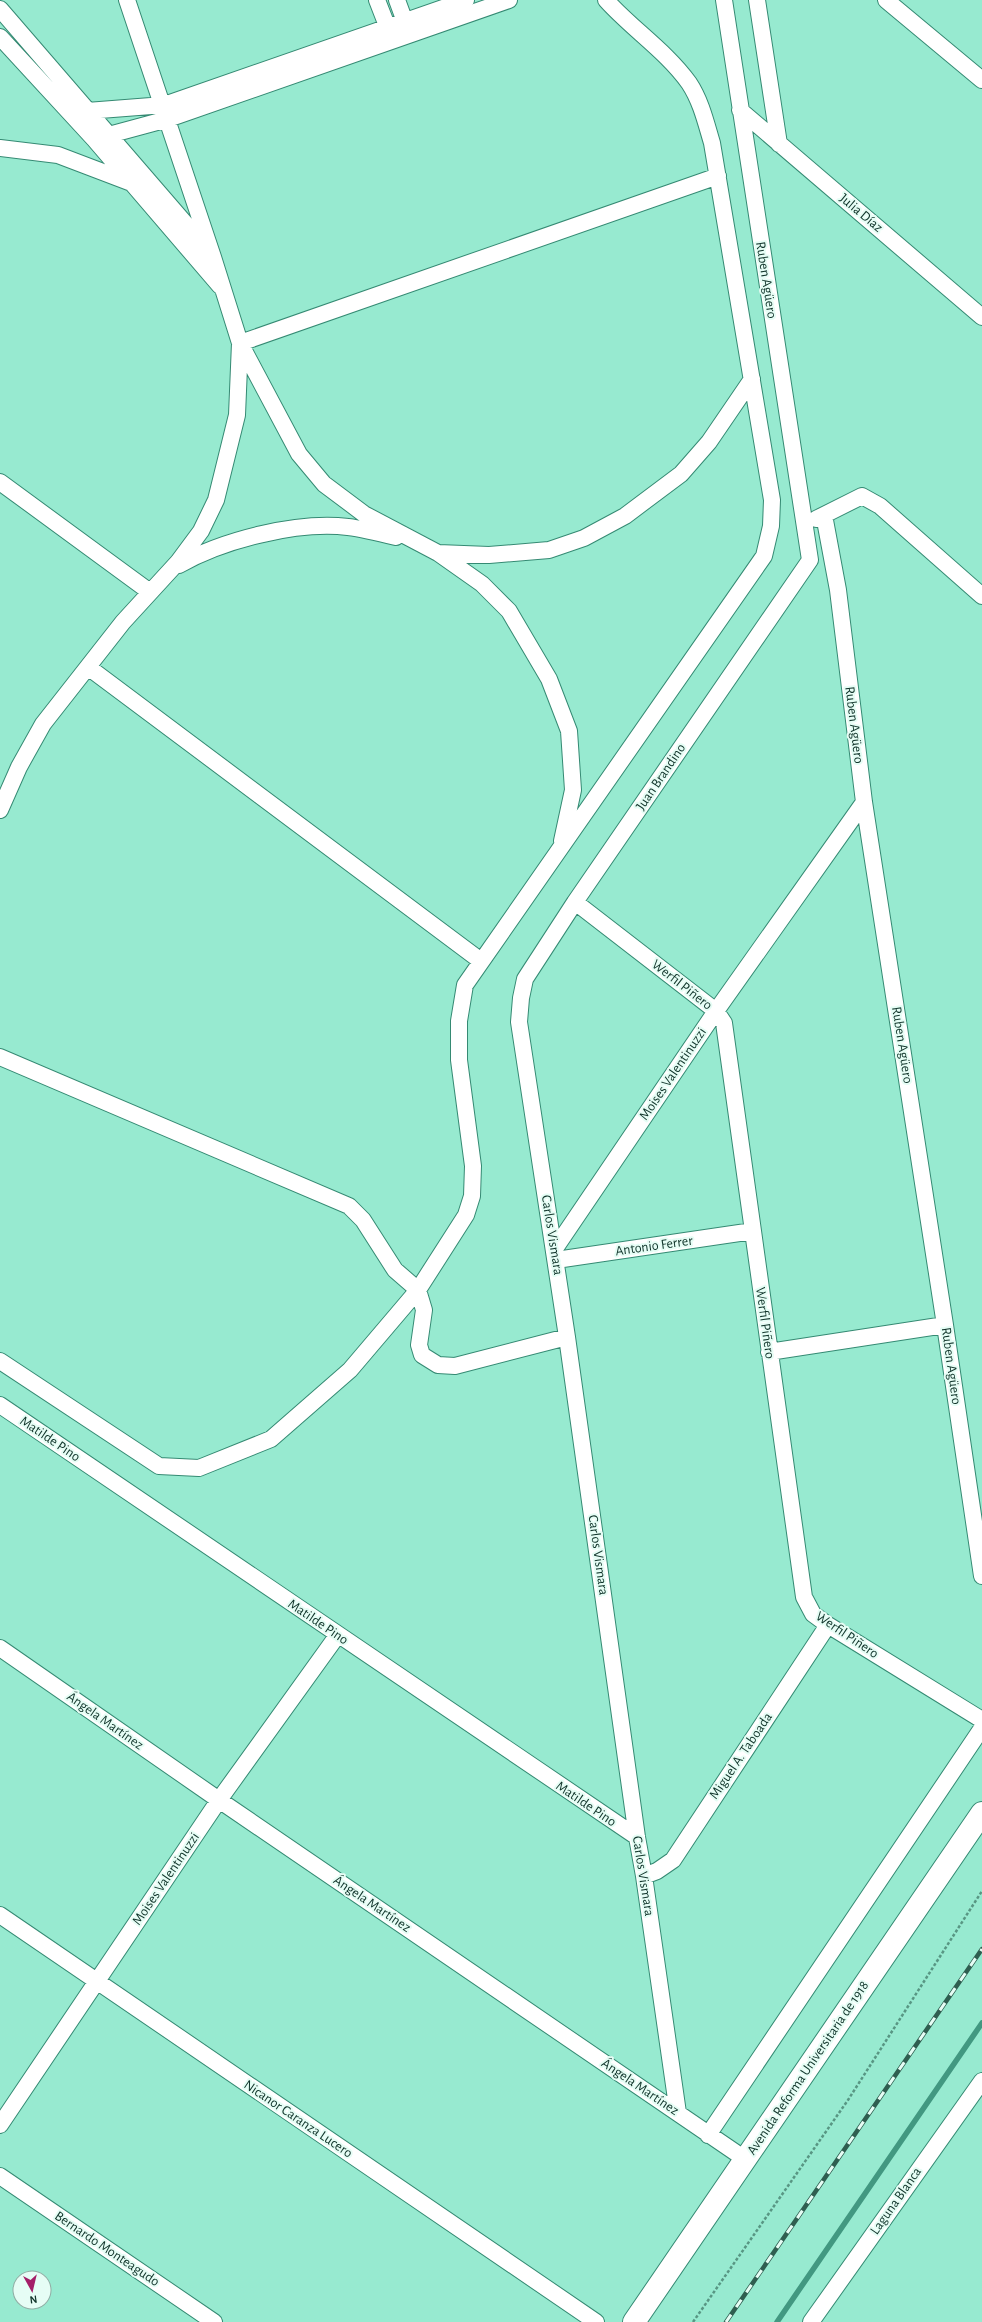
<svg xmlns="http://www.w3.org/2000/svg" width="982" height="2322" viewBox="0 0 982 2322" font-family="'Alegreya Sans',sans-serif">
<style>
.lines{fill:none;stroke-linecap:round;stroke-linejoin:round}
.stream{stroke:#429881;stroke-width:5.5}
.street-casing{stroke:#358a73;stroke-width:18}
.secondary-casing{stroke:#358a73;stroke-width:24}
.path{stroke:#589683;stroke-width:2.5;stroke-dasharray:3 2;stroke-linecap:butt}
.street{stroke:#fff;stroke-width:16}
.secondary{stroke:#fff;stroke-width:22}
.rail-casing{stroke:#2f5e50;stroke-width:4.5}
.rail{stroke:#e6fdf5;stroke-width:3;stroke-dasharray:9;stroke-linecap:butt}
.labels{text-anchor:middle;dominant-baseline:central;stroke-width:4;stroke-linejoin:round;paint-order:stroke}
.street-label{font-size:14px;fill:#10342a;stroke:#e6fdf5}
</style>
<rect width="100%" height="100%" fill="#97ead0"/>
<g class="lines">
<path class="stream" d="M777,2322L982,2023"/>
<defs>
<path id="street" d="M127,0L213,257L240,343L299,454L324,484L364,514L438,553L482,584L509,611L549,679L569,731L573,790L562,841
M377,0L391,36
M397,0L408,30
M757,0L779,144
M886,0L982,80
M0,9L209,251
M0,37L94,139L220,286
M740,110L982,317
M72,115L87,111L164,105L466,0
M94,139L168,119L509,0
M0,148L58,155L129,182
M0,482L150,592
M824,515L838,590L864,802L945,1325L982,1576
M816,519L862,496L880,506L982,596
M438,553L489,555L549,550L584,538L625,516L681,474L709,442L752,379
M179,565C223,540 297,521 348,527C364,529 380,533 396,537
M88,667L481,961
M0,810L19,767L43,724L123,622L178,562L201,531L216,500L237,415L240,343L718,176
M575,902L716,1011L724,1023L804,1597L813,1614L828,1625L982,1720
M0,1057L349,1206L363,1220L395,1270L418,1290L424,1310L419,1345L422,1355L438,1365L455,1366L567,1337
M554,1250L716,1011L864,802
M556,1260L753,1231
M769,1352L945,1325
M0,1361L159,1466L199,1468L271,1439L350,1370L418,1290L466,1215L472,1196L473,1166L459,1060V1021L465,985L764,556L771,526L772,500L712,143C706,123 701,101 689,83C666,51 632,29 606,0
M0,1405L637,1837
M0,1648L219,1800L745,2159
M644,1876L657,1871L673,1860L828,1625
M0,1915L596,2322
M678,2113L644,1876L637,1837L567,1337L519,1022L521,998L525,979L575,902L810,560L724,0
M0,2125L219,1800L337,1636
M708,2135L982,1728
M0,2176L214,2322
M811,2322L982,2081"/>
<path id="secondary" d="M634,2322L982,1813"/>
</defs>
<use href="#street" class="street-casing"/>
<use href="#secondary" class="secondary-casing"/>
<path class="path" d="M693,2322L848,2100L982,1891"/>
<use href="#street" class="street"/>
<use href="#secondary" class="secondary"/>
<defs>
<path id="rail" d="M726,2322L982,1949"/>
</defs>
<use href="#rail" class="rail-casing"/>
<use href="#rail" class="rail"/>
</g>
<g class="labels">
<g class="street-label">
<text transform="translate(861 213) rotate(40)">Julia Díaz</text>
<text transform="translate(766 280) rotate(81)">Ruben Agüero</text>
<text transform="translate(854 725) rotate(83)">Ruben Agüero</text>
<text transform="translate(661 777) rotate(-56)">Juan Brandino</text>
<text transform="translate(682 985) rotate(38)">Werfil Piñero</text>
<text transform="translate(902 1045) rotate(81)">Ruben Agüero</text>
<text transform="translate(673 1074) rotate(-56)">Moises Valentinuzzi</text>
<text transform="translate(552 1235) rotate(81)">Carlos Vismara</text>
<text transform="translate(654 1246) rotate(-8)">Antonio Ferrer</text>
<text transform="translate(765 1323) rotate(82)">Werfil Piñero</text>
<text transform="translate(951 1366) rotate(82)">Ruben Agüero</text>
<text transform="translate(50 1439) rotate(34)">Matilde Pino</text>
<text transform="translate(598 1555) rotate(82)">Carlos Vismara</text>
<text transform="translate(318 1622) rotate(34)">Matilde Pino</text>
<text transform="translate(847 1635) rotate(34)">Werfil Piñero</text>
<text transform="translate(105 1721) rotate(35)">Ángela Martínez</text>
<text transform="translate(741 1756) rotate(-56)">Miguel A. Taboada</text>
<text transform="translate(586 1804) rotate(34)">Matilde Pino</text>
<text transform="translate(643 1876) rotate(81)">Carlos Vismara</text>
<text transform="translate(166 1879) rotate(-56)">Moises Valentinuzzi</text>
<text transform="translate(372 1904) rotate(34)">Ángela Martínez</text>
<text transform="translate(808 2068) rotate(-56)">Avenida Reforma Universitaria de 1918</text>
<text transform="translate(640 2087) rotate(34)">Ángela Martínez</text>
<text transform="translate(298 2119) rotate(34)">Nicanor Caranza Lucero</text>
<text transform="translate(896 2201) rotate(-55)">Laguna Blanca</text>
<text transform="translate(107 2249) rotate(34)">Bernardo Monteagudo</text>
</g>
</g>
<g transform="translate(32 2290) rotate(172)"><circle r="19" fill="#e6fdf5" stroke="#90ada4"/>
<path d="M0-3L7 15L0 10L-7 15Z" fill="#a41e68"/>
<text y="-6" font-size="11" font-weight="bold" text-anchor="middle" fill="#10342a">N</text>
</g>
</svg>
